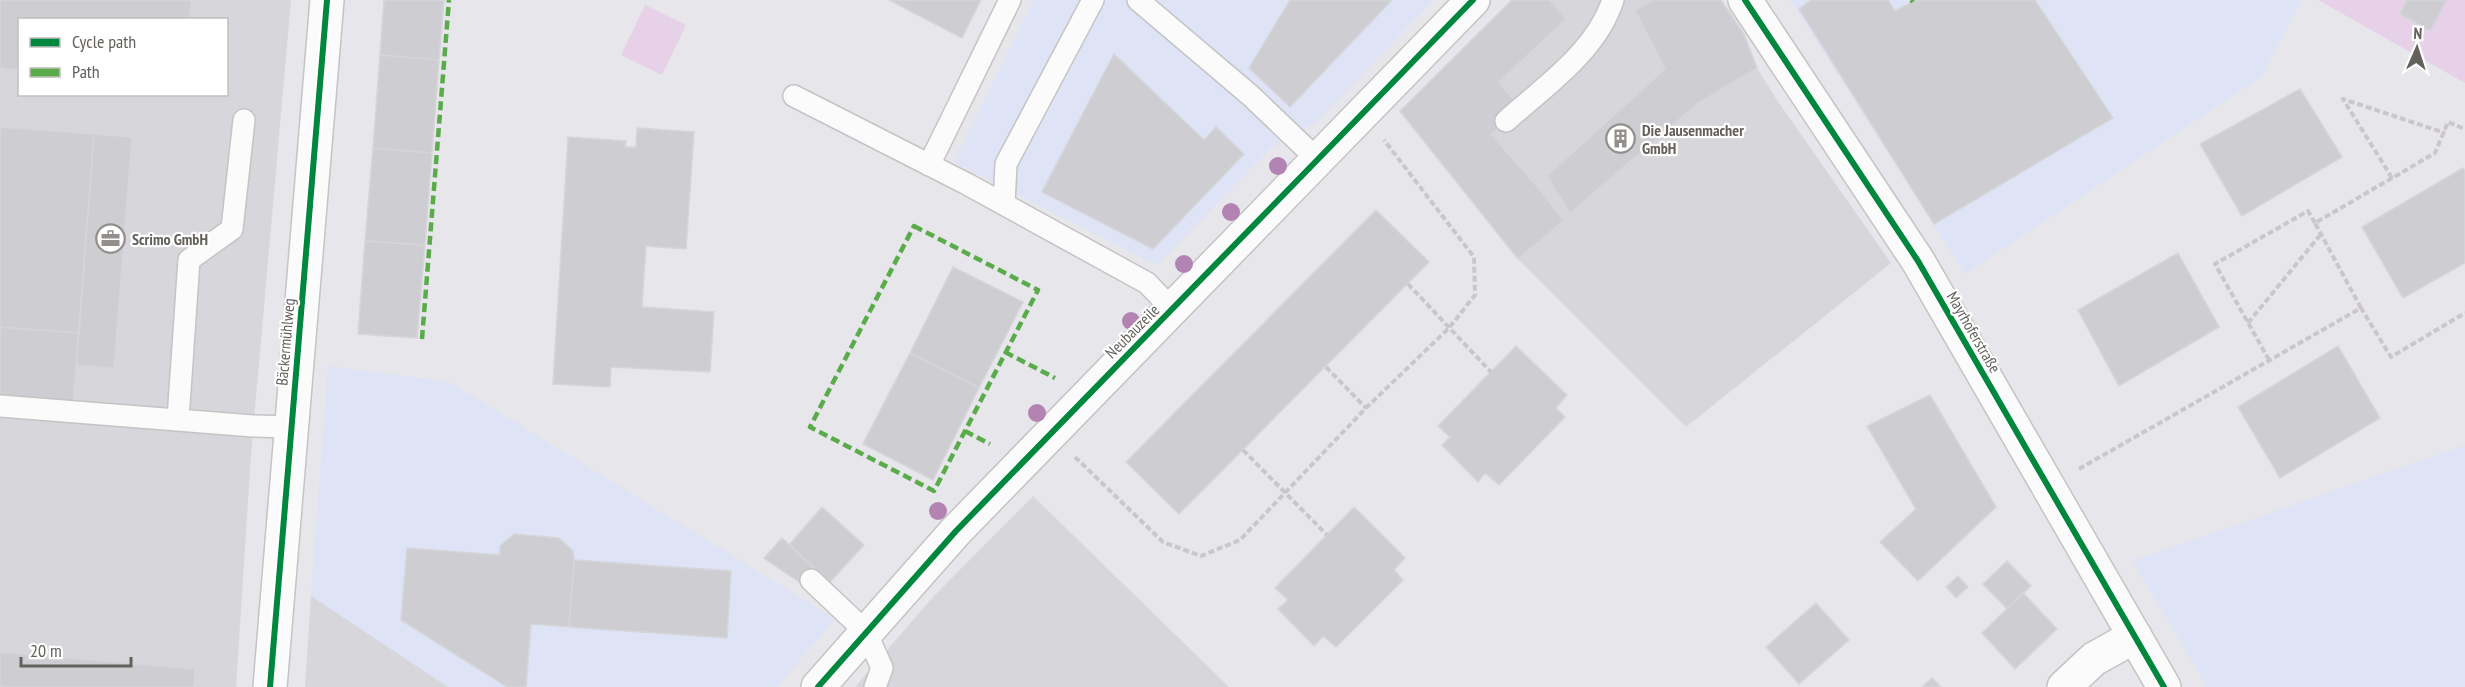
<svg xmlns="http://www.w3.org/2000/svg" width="2465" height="687" viewBox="0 0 2465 687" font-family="'PT Sans Narrow',sans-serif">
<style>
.commercial{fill:#dee3f5}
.industrial{fill:#d6d6db;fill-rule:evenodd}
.green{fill:#e7d1e8}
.building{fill:#ceced2;stroke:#d5d6da;stroke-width:1.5}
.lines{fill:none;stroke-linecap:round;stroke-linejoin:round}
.lane-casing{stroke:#c4c4c4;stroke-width:24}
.street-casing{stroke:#c4c4c4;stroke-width:36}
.secondary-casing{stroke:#c4c4c4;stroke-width:36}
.path{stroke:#cbc6c8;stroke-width:4;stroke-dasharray:6 3;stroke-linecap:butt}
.lane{stroke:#fbfbfc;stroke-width:21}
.street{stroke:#fbfbfc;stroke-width:33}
.secondary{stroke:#fbfbfc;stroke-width:33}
.quiet{stroke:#5aac4a;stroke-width:4.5;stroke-dasharray:9 4.5;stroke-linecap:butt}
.cycleway-casing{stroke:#fff;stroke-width:10}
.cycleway{stroke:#00873e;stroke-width:6}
.tree{fill:#b384b3}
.labels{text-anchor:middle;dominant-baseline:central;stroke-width:4.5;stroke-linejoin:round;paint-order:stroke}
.poi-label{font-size:16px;font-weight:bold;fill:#64605b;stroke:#fff;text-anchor:start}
.street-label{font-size:16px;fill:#64605b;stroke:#fff}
</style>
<rect width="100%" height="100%" fill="#e6e6eb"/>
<path class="commercial" d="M1034,0H1434L1316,122L1271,148L1157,265L954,162Z
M1790,0H2302L2261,77L1965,274Z
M328,366L450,382L835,619L777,687H448L311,596Z
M2465,445V687H2207L2133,561Z"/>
<path class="industrial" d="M0,0H291L251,454L236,687H0ZM20,20H226V94H20Z
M1512,0H1722L1744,34L1757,68L1777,100L1891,263L1686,427L1518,259L1400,111Z
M1033,496L1229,687H855L933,597Z
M311,596L448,687H305Z"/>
<path class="green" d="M2318,0H2465V83Z
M645,5L686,25L662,75L621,55Z"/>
<path class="building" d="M0,0H191L190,20H20V70L0,68Z
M384,0H444L439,60L380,55Z
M889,0H981L962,38Z
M1290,0H1392L1290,107L1249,68Z
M1512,0H1550L1566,19L1499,82L1522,110L1491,134L1540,190L1563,221L1518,259L1400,111Z
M1654,0H1721L1744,34L1757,68L1698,103L1570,213L1547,176L1665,69L1635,10Z
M1811,0H1888L1895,11L1915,0H2035L2113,118L1934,224L1799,9Z
M2407,0H2447L2430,31L2400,14Z
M1114,54L1204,140L1216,127L1244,154L1153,249L1042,192Z
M380,55L439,60L432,153L373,148Z
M2300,89L2342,157L2242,216L2200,144Z
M0,127L94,134L79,333L0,327Z
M637,128L694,132L686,249L646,246L642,307L714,312L710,372L611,367L610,387L553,384L568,137L626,141L625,147H636Z
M94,134L132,137L114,368L76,365Z
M373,148L432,153L425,245L365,241Z
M2463,168L2465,171V263L2403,298L2362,227Z
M1376,210L1429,262L1179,514L1126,462Z
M365,241L425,245L417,338L358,334Z
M2178,253L2219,327L2119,386L2078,310Z
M953,267L1023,302L979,388L910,353Z
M0,327L79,333L73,403L0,397Z
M1516,346L1567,395L1556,408L1565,417L1499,485L1485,473L1478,482L1442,445L1450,437L1438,426Z
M2338,346L2380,418L2280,478L2238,407Z
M910,353L979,388L933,480L863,444Z
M1930,395L1996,507L1918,581L1880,542L1916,509L1867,426Z
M822,507L864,545L830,582L789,545Z
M1354,507L1405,558L1394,570L1403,580L1336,647L1323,636L1314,646L1278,609L1288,600L1275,588Z
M514,534L559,538L573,551L574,560L569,627L531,624L526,687H507L401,620L407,548L500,555V546Z
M782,538L813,567L799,582L764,558Z
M574,560L731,571L727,638L569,627Z
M2007,561L2031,586L2007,609L1983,584Z
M1958,576L1968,587L1956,598L1946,587Z
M2023,593L2057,629L2015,669L1982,633Z
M1816,603L1849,640L1799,684L1766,647Z
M0,652L195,669L194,687H0Z
M1932,678L1941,687H1922Z"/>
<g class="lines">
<defs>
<path id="lane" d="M1138,0L1251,96L1318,160
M794,96L967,184L1147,283L1172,309
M1506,121C1545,86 1596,52 1613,0
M929,165L1010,0
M1004,204L1006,164L1093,0
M0,406L253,426L291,427
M178,419L189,260L232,229L244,120
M811,580L866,632L882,668L875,687"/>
<path id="street" d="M1745,0L1918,261L2164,687
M2064,687L2094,659L2135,636"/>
<path id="secondary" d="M270,687L327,0
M818,687L956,531L1473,0"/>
</defs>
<use href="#lane" class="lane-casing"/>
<use href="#street" class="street-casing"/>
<use href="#secondary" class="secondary-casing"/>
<path class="path" d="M2392,178L2343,99L2445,133
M1408,284L1491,372
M2361,308L2315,223L2435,153L2448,122L2465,129
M2248,323L2321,234
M2269,360L2215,264L2308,211L2315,223
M1326,367L1366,408
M1243,450L1327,535
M1075,457L1163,542L1201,556L1240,540L1366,408L1449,328L1475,295L1474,257L1384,140
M2079,469L2361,308L2391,357L2465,313"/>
<use href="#lane" class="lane"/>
<use href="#street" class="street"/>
<use href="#secondary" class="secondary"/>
<path class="quiet" d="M1911,0L1913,2
M914,226L1038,290L934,491L810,427Z
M422,339L449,0
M1005,352L1055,378
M965,431L990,444"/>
<defs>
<path id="cycleway" d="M1745,0L1918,261L2164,687
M270,687L327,0
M818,687L956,531L1473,0"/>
</defs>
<use href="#cycleway" class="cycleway-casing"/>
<use href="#cycleway" class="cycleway"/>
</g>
<g class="tree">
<circle cx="1278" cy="166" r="9"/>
<circle cx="1231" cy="212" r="9"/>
<circle cx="1184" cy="264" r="9"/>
<circle cx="1131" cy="321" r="9"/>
<circle cx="1037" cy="413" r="9"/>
<circle cx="938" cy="511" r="9"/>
</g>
<defs>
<symbol id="building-ring" viewBox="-11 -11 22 22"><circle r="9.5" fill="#fff" stroke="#928f8d" stroke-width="1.5"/><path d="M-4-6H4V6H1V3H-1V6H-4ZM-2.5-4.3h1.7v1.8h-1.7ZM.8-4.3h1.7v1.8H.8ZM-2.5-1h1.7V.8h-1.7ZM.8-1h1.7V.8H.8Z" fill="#928f8d"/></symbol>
<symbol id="office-ring" viewBox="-11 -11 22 22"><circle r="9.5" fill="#fff" stroke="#928f8d" stroke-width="1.5"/><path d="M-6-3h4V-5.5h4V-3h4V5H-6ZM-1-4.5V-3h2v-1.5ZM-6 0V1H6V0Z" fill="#928f8d"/></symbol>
</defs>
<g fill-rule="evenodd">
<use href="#building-ring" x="1604" y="122" width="33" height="33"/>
<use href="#office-ring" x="94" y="222" width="33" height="33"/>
</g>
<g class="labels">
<g class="poi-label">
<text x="1642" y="130">Die Jausenmacher<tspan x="1642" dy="18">GmbH</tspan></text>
<text x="132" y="239">Scrimo GmbH</text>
</g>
<g class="street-label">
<text transform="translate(1132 331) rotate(-45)">Neubauzeile</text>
<text transform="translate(1974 332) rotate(60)">Mayrhoferstraße</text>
<text transform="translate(285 342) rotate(-85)">Bäckermühlweg</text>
</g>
</g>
<rect x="18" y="18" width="210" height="78" fill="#ffffff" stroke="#c1bfbd" stroke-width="1.5"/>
<rect x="30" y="38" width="30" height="9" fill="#00873e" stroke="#c1bfbd" stroke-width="1.5"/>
<text x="72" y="48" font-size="18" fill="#64605b">Cycle path</text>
<rect x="30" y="68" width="30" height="9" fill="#5aac4a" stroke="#c1bfbd" stroke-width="1.5"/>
<text x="72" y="78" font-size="18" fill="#64605b">Path</text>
<g transform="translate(2417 48) rotate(3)" stroke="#ffffff" stroke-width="4.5" paint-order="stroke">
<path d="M0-4.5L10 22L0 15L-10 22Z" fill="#64605b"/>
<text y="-9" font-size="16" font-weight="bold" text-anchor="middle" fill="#64605b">N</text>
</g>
<path d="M21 657v9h110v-9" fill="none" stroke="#64605b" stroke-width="3"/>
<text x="30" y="657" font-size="18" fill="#64605b" stroke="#ffffff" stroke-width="4.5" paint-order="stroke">20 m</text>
</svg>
